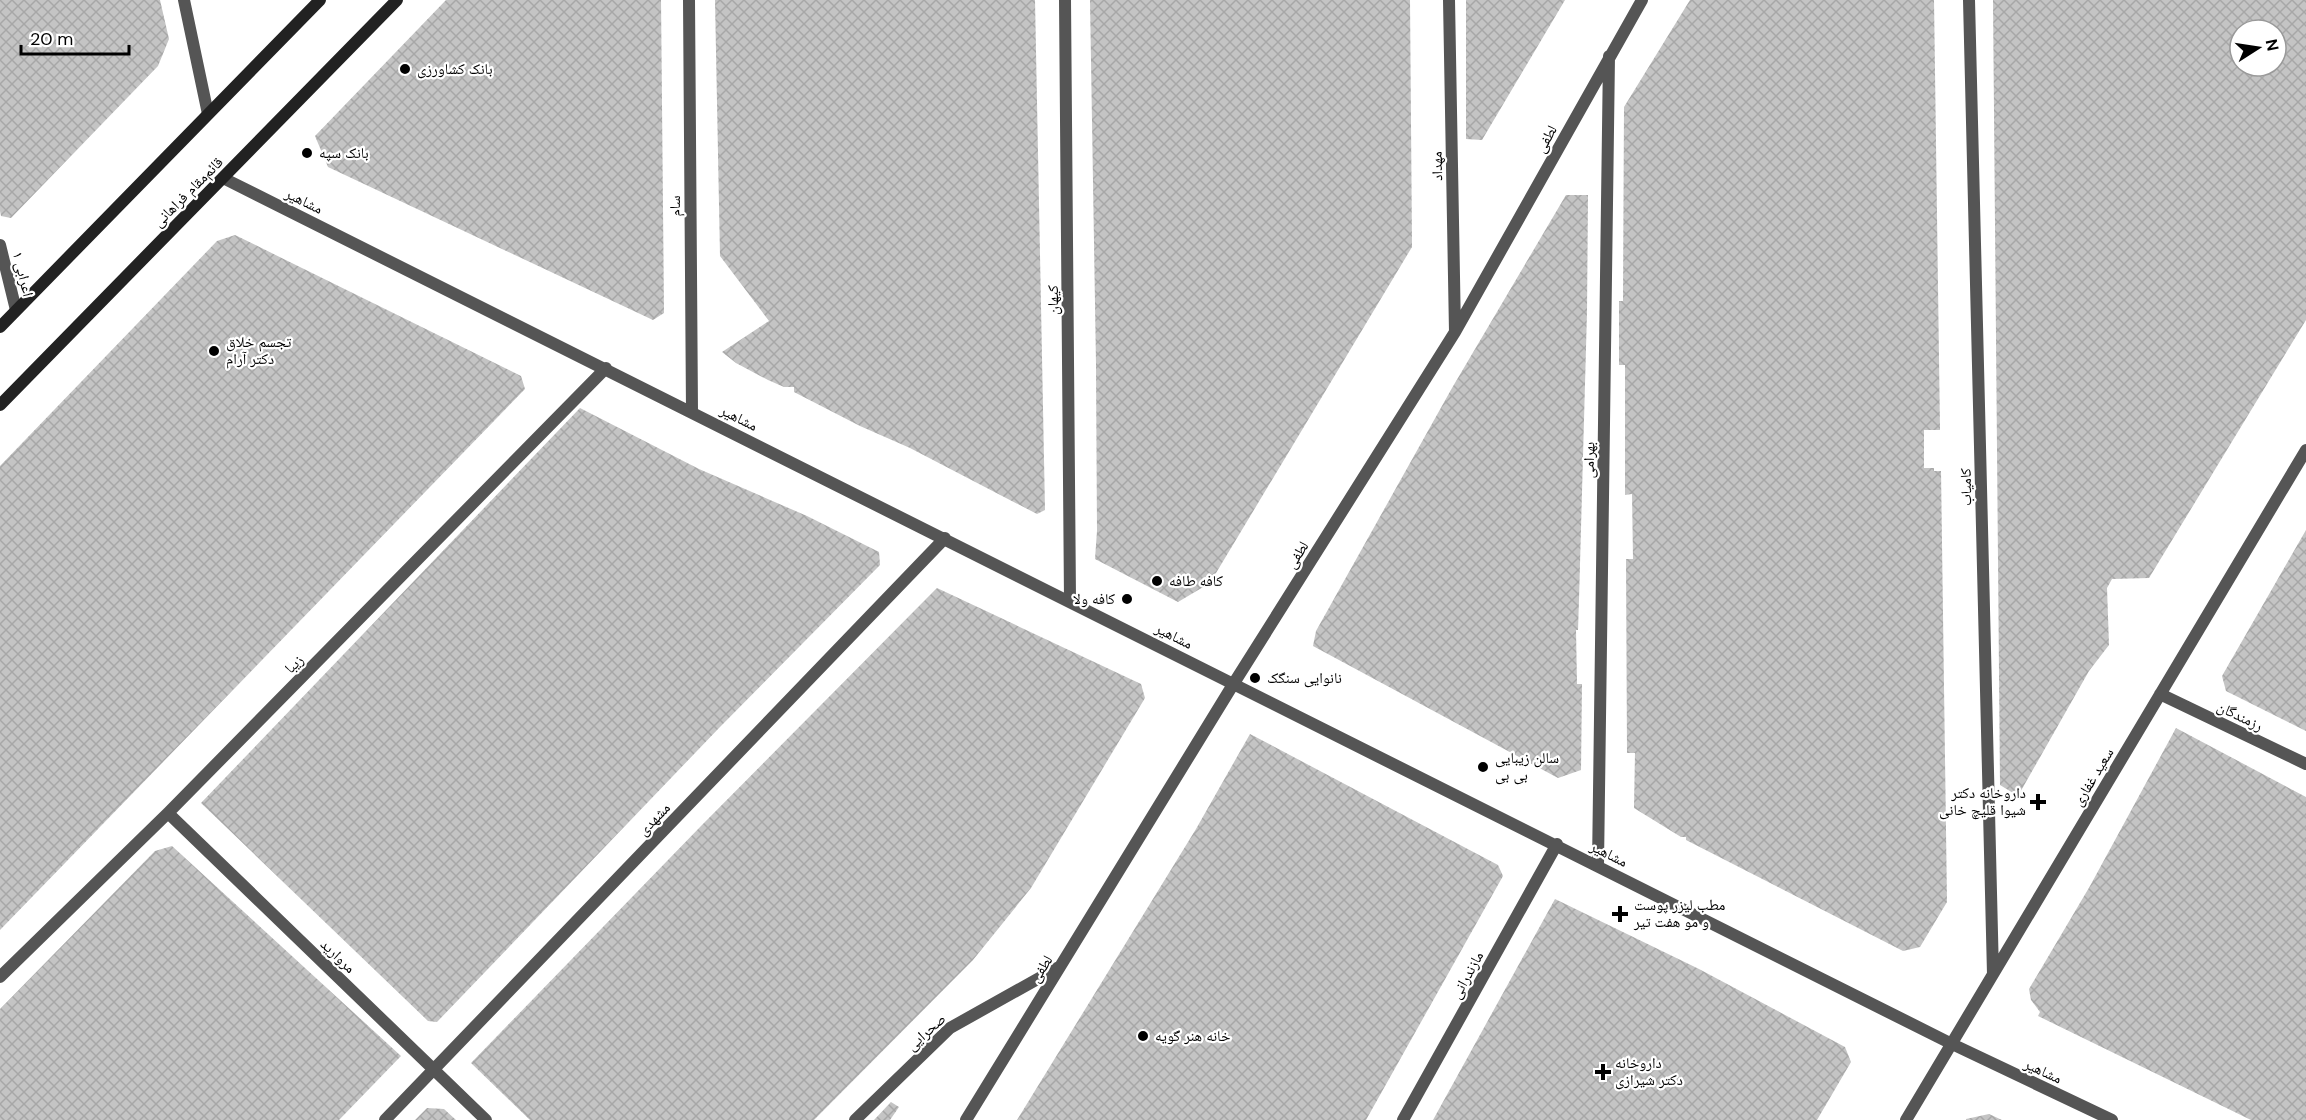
<svg xmlns="http://www.w3.org/2000/svg" width="2306" height="1120" viewBox="0 0 2306 1120" font-family="'DM Sans','Noto Naskh Arabic',sans-serif">
<style>
.building{fill:url(#building-cross-hatch);fill-rule:evenodd}
.lines{fill:none;stroke-linecap:round;stroke-linejoin:round}
.minor{stroke:#555;stroke-width:12}
.secondary{stroke:#222;stroke-width:12}
.poi-dot{fill:#000;stroke:#fff;stroke-width:2}
.labels{text-anchor:middle;dominant-baseline:central;stroke-width:4.5;stroke-linejoin:round;paint-order:stroke}
.poi-label{font-size:15px;fill:#000;stroke:#fff;text-anchor:start}
.street-label{font-size:15px;fill:#000;stroke:#fff}
</style>
<defs>
<pattern id="building-cross-hatch" width="8" height="8" patternUnits="userSpaceOnUse" patternTransform="scale(1.5)"><rect width="8" height="8" fill="#c4c4c4"/><path d="M0 0l8 8M0 8l8-8" fill="none" stroke="#a7a7a7"/></pattern>
</defs>
<rect width="100%" height="100%" fill="#fff"/>
<path class="building" d="M0,0H160L169,39L158,66L11,218L1,216L0,211Z
M446,0H661L664,313L653,320L328,167L315,136Z
M715,0H1035L1045,510L1037,514L910,448L860,426L794,392V387H784L768,380L736,363L722,352L769,321L720,256Z
M1090,0H1410L1412,247L1210,583L1178,602L1095,559L1097,531L1096,364Z
M1466,0H1565L1482,140L1466,139Z
M1690,0H1934L1940,430H1924V468H1934V471H1941L1947,902L1920,947L1903,951L1686,840V837H1681L1634,808L1635,753H1627L1626,559H1633L1632,494L1625,495V365H1619V301H1623L1624,107Z
M1993,0H2306V320L2149,578L2112,579L2107,588L2109,645L2089,671L2018,796L2000,785ZM2240,30H2276V66H2240Z
M1566,195H1588L1587,312L1579,600L1578,630H1576L1577,684H1582L1581,770L1558,778L1313,646L1316,631L1452,388Z
M235,235L521,376L525,389L0,930V466L217,241Z
M580,408L699,469L807,516L879,552L880,565L719,728L437,1022L428,1021L201,803Z
M2306,530V731L2226,691L2222,676Z
M937,588L1141,684L1145,698L1031,888L973,960L814,1120H530L471,1063L701,826Z
M2176,728L2306,797V1120H2251L2038,1016L2040,1012L2031,1000L2029,989L2090,886Z
M1250,734L1498,865L1503,876L1366,1120H1017L1196,829Z
M172,846L401,1056L339,1120H0V1009L155,851Z
M1555,899L1699,969L1845,1047L1851,1062L1817,1120H1433Z
M891,1102L899,1107L890,1120H874Z
M427,1108L444,1109L456,1120H415Z
M1989,1114L2002,1120H1966V1119Z"/>
<g class="lines">
<path class="minor" d="M184,0L208,114
M689,0L692,411
M1065,0L1070,600
M1449,0L1455,332
M1969,0L1993,974
M223,178L1952,1044L2112,1120
M0,245L16,310
M2160,694L2306,764
M168,813L486,1120
M1598,865L1609,56
M0,977L168,813L606,368
M385,1120L945,538
M855,1120L950,1028L1059,967
M966,1120L1234,683L1455,332L1642,0
M1403,1120L1557,844
M1906,1120L2306,450"/>
<path class="secondary" d="M0,327L320,0
M0,405L397,0"/>
</g>
<g class="poi-dot">
<circle cx="405" cy="69" r="6"/>
<circle cx="307" cy="153" r="6"/>
<circle cx="214" cy="351" r="6"/>
<circle cx="1157" cy="581" r="6"/>
<circle cx="1127" cy="599" r="6"/>
<circle cx="1255" cy="678" r="6"/>
<circle cx="1483" cy="767" r="6"/>
<path d="M2035 793h6v6h6v6h-6v6h-6v-6h-6v-6h6z"/>
<path d="M1617 905h6v6h6v6h-6v6h-6v-6h-6v-6h6z"/>
<circle cx="1143" cy="1036" r="6"/>
<path d="M1600 1063h6v6h6v6h-6v6h-6v-6h-6v-6h6z"/>
</g>
<g class="labels">
<g class="poi-label">
<text x="417" y="69">بانک کشاورزی</text>
<text x="319" y="153">بانک سپه</text>
<text x="226" y="342">تجسم خلاق<tspan x="226" dy="17">دکتر آرام</tspan></text>
<text x="1169" y="581">کافه طافه</text>
<text x="1115" y="599" text-anchor="end">کافه ولا</text>
<text x="1267" y="678">نانوایی سنگک</text>
<text x="1495" y="758">سالن زیبایی<tspan x="1495" dy="17">بی بی</tspan></text>
<text x="2026" y="793" text-anchor="end">داروخانه دکتر<tspan x="2026" dy="17">شیوا قلیچ خانی</tspan></text>
<text x="1634" y="905">مطب لیزر پوست<tspan x="1634" dy="17">و مو هفت تیر</tspan></text>
<text x="1155" y="1036">خانه هنر گویه</text>
<text x="1615" y="1063">داروخانه<tspan x="1615" dy="17">دکتر شیرازی</tspan></text>
</g>
<g class="street-label">
<text transform="translate(1546 139) rotate(-61)">لطفی</text>
<text transform="translate(1437 166) rotate(-91)">مهداد</text>
<text transform="translate(188 192) rotate(-45)">قائم‌مقام فراهانی</text>
<text transform="translate(304 201) rotate(26)">مشاهیر</text>
<text transform="translate(675 206) rotate(-90)">سام</text>
<text transform="translate(23 274) rotate(76)">اعرابی ۱</text>
<text transform="translate(1053 300) rotate(-90)">کیهان</text>
<text transform="translate(739 418) rotate(27)">مشاهیر</text>
<text transform="translate(1589 460) rotate(-89)">بهرامی</text>
<text transform="translate(1966 487) rotate(-91)">کامیاب</text>
<text transform="translate(1297 555) rotate(-58)">لطفی</text>
<text transform="translate(1174 636) rotate(27)">مشاهیر</text>
<text transform="translate(294 664) rotate(-45)">زیبا</text>
<text transform="translate(2240 716) rotate(26)">رزمندگان</text>
<text transform="translate(2093 777) rotate(-59)">سعید غفاری</text>
<text transform="translate(654 819) rotate(-46)">مشهدی</text>
<text transform="translate(1609 854) rotate(27)">مشاهیر</text>
<text transform="translate(338 956) rotate(44)">مروارید</text>
<text transform="translate(1041 969) rotate(-58)">لطفی</text>
<text transform="translate(1467 975) rotate(-61)">مازندرانی</text>
<text transform="translate(926 1032) rotate(-42)">صحرایی</text>
<text transform="translate(2043 1071) rotate(25)">مشاهیر</text>
</g>
</g>
<g transform="translate(2258 48) rotate(78)"><circle r="28" fill="#ffffff" stroke="#999999" stroke-width="1.5"/>
<path d="M0-4.5L10 22L0 15L-10 22Z" fill="#000000"/>
<text y="-9" font-size="16" font-weight="bold" text-anchor="middle" fill="#000000">N</text>
</g>
<path d="M21 45v9h108v-9" fill="none" stroke="#000000" stroke-width="3"/>
<text x="30" y="45" font-size="18" fill="#000000" stroke="#ffffff" stroke-width="4.5" paint-order="stroke">20 m</text>
</svg>
